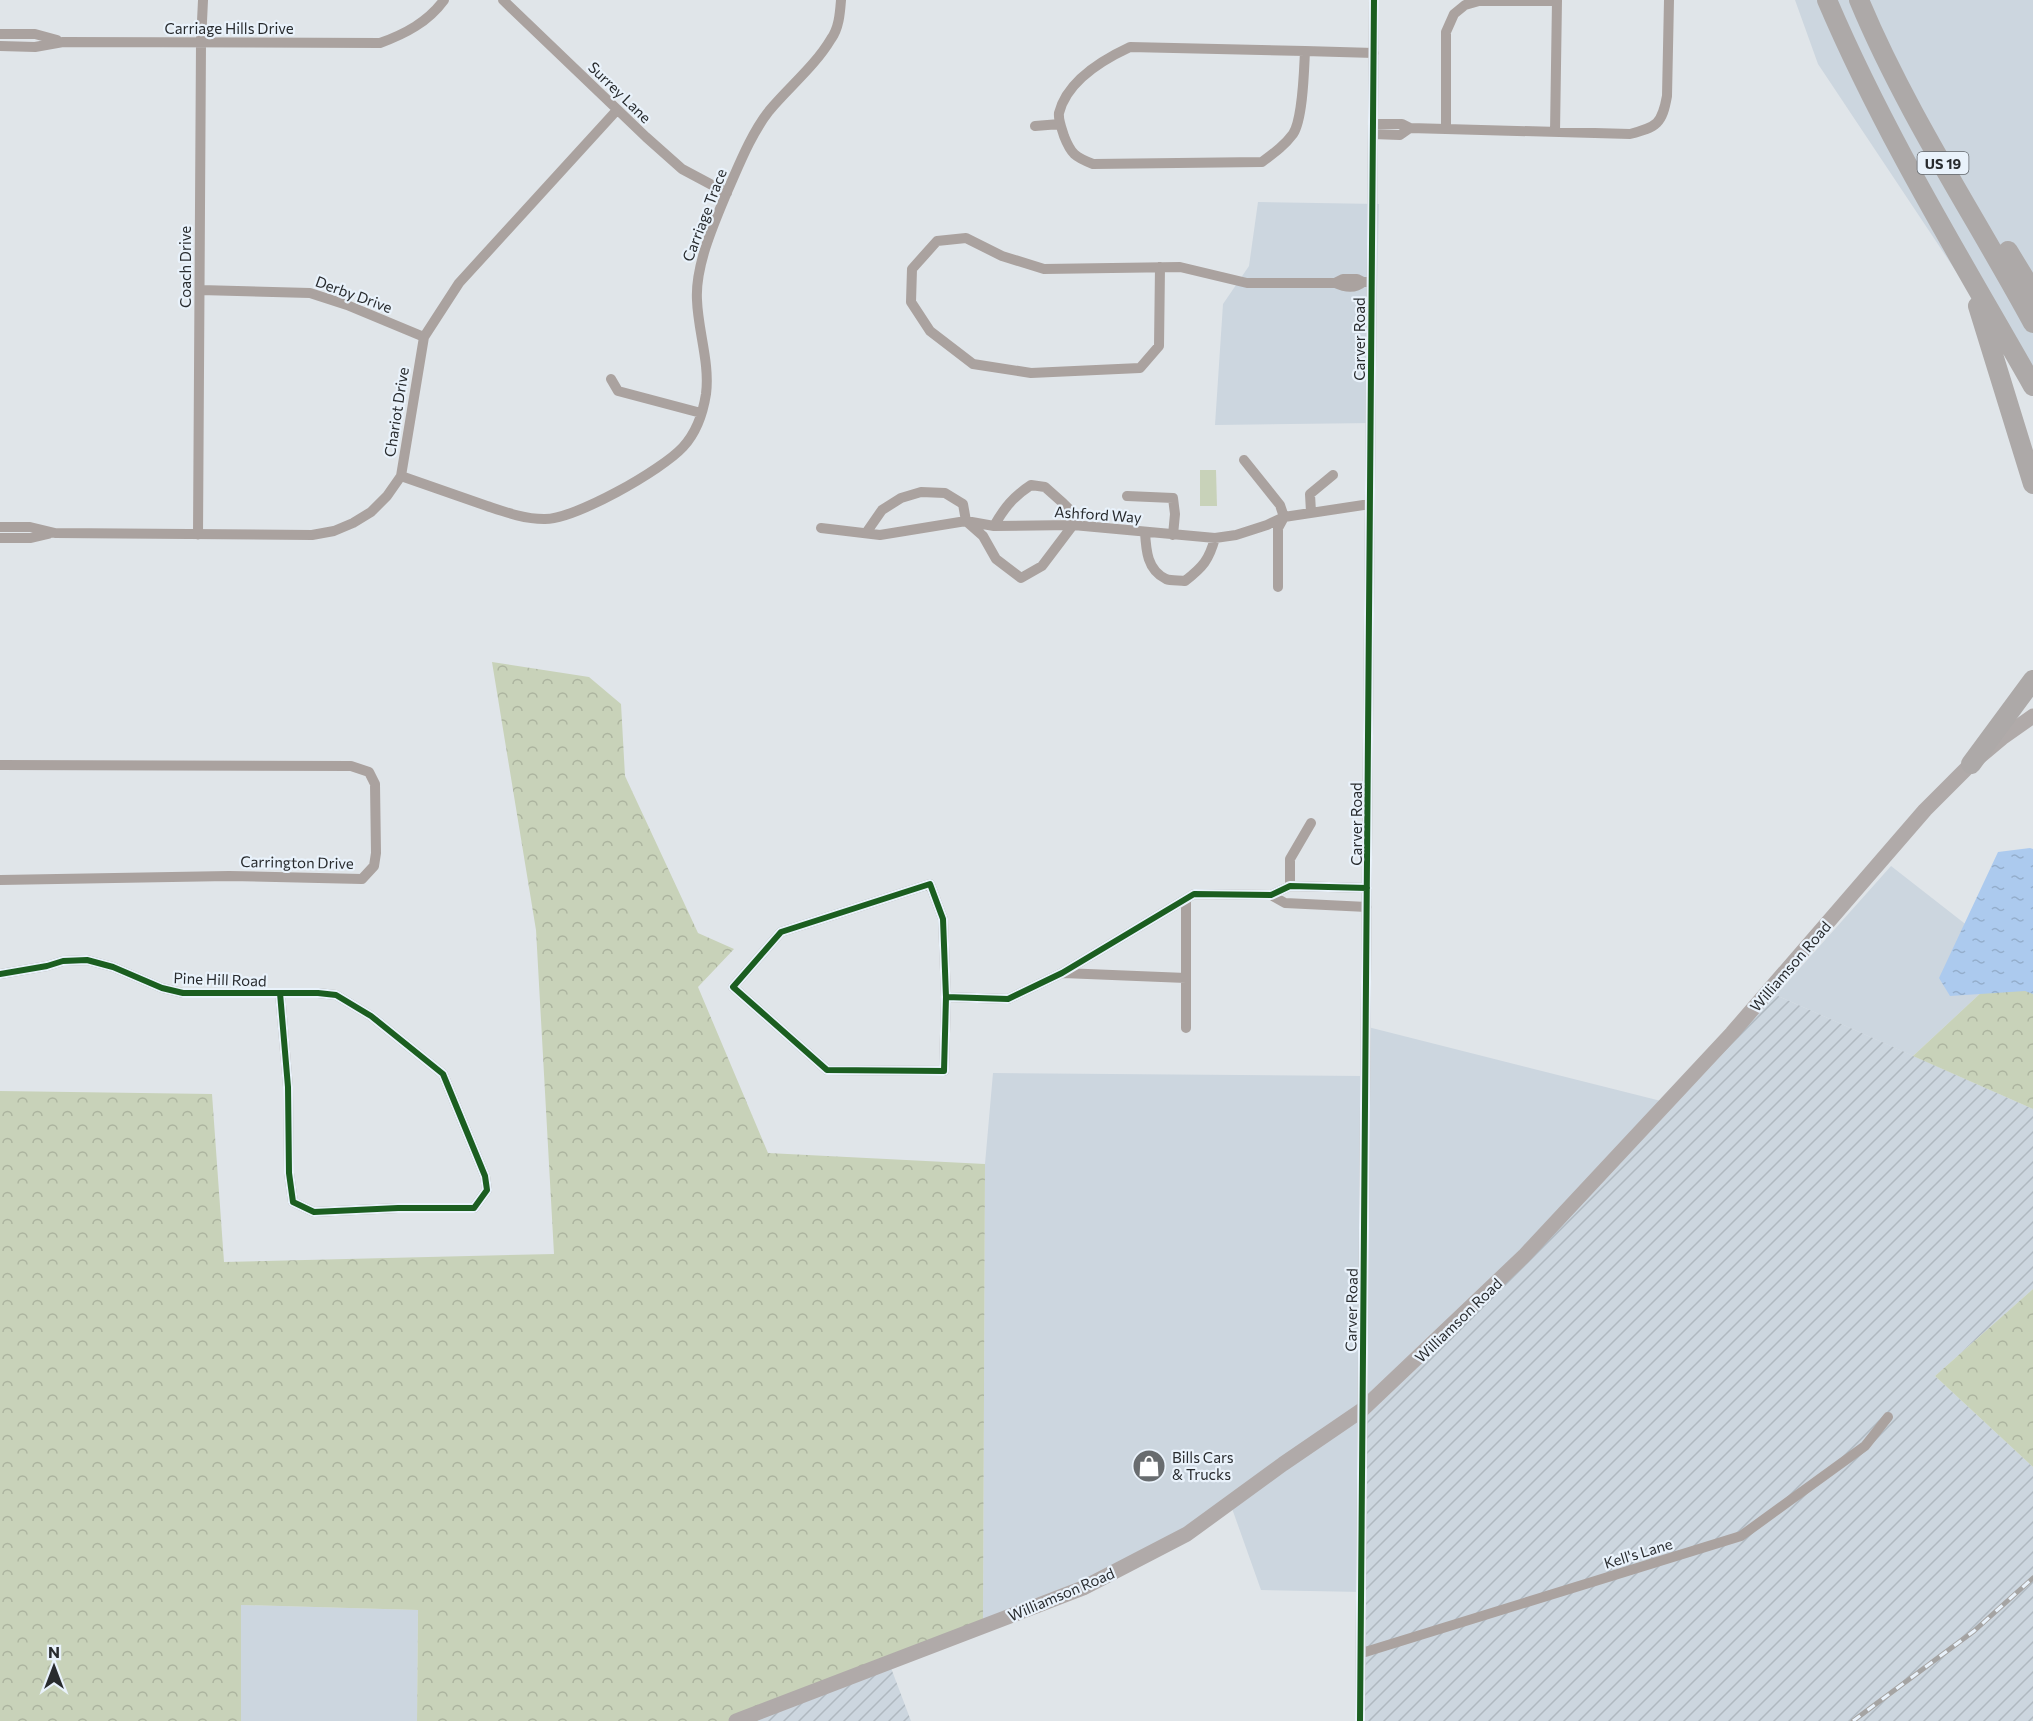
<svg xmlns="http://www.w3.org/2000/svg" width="2033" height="1721" viewBox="0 0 2033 1721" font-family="Commissioner,sans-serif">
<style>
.built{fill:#ccd6df}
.industrial{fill:url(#industrial-furrows)}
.forest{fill:url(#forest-crowns)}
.garden{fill:#c8d2b9}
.water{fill:url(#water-ripples)}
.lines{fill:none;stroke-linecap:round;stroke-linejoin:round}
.minor{stroke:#aaa29f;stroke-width:10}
.secondary{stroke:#b0aaa9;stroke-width:15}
.motorway{stroke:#ada9a8;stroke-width:20}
.rail-casing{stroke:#a5a4a3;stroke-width:5}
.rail{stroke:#e9f2fb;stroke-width:3;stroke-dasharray:9;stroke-linecap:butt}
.cycleway-casing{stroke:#e9f2fb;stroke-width:10}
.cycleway{stroke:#1b5e20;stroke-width:6}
.labels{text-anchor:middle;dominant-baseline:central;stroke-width:4.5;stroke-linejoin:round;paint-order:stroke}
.shield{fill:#e9f2fb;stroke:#62676c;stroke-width:1.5}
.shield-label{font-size:14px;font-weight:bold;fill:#282b2e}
.street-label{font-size:15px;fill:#282b2e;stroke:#e9f2fb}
.poi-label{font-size:15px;fill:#282b2e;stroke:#e9f2fb;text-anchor:start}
</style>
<defs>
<pattern id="industrial-furrows" width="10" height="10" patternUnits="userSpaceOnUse" patternTransform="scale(1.5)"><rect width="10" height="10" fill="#ccd6df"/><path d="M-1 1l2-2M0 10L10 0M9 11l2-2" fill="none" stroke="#afb8c0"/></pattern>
<pattern id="forest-crowns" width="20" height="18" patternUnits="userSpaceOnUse" patternTransform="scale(1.5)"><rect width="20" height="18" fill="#c8d2b9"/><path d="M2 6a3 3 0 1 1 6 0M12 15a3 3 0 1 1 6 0" fill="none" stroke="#acb49f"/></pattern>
<pattern id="water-ripples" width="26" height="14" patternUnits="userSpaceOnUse" patternTransform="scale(1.5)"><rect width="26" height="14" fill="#accaee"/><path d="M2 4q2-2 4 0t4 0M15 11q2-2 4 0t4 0" fill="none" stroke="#94aecc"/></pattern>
</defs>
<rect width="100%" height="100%" fill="#e0e5e9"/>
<path class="built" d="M1795,0H2033V387L1818,64Z
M1258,202L1379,204L1374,423L1215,425L1223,304L1249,266Z
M1891,866L2014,962L1913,1056L1776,995Z
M1364,1026L1669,1103L1363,1592L1261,1590L1229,1500L1084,1590L983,1626L985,1164L993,1073L1362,1076Z
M241,1605L418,1610L417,1721H241Z"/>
<path class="industrial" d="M1776,995L2033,1109V1289L1935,1376L2033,1467V1721H1363L1362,1413Z
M891,1668L911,1721H758V1711Z"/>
<path class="forest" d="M492,662L589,677L621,704L625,776L698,933L734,949L698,987L768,1153L985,1164L983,1626L758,1711V1721H417L418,1610L241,1605V1721H0V1091L212,1094L224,1262L554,1254L536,930Z
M2014,962L2033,974V1109L1913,1056Z
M2033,1289V1467L1935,1376Z"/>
<path class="garden" d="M1200,470H1216L1217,506H1200Z"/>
<path class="water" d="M2030,848L2033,849V994L2025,991L1950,996L1939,978L1998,852Z"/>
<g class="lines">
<path class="minor" d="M503,0L646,137L682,169L727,193
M0,34H35L57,40
M0,46L35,47L63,42L380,43C405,34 428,22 444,0
M1130,47L1305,51C1304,70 1303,119 1293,134C1284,146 1274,153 1262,162L1093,164C1075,157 1071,154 1064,136C1062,129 1058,120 1059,113C1067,81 1102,60 1130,47Z
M1305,51L1374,53
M1373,124H1402L1410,128
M1035,126L1060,124
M1446,129V32L1454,14L1465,5L1479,1H1557
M1555,132L1557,0
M1373,134L1400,135L1410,128L1630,134C1657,127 1662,124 1667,96L1669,0
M1160,267L1159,346L1140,368L1031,373L973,364L930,331L911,302L912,269L937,241L966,238L1002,256L1044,269L1180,267L1247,283H1335L1343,279H1357L1363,282H1371
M1335,283C1344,287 1355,289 1363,282
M200,290L310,293L347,305L424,337
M611,379L618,391L701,413
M1244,460L1280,505L1284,517L1278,528V587
M401,476C430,486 458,496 487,506C505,512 524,519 544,519C574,520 662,470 683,447C696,433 703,413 706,394C710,363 698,331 697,300C695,266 714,223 727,192C739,165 751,134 769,111C789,87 815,66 831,39C839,28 840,13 841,0
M1127,496L1173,498L1175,514L1173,535
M1311,512L1310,494L1333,475
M0,527H30L55,533L312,535L334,531L353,523L371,512L387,496L401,476L424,337L459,283L617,110
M821,528L880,535L966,521L994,526L1073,525L1215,538L1236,535L1267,525L1284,517L1370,504
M1145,532C1146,550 1147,570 1166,579C1171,581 1180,580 1185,581C1203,567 1209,560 1215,538
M866,533L882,510L901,498L921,492L945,493L963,504L966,521L983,536L996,559L1021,578L1042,566L1073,525L1072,512L1063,503L1045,487L1031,485C1014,496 1004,508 994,526
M198,535L201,43L203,0
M0,538H31L48,534
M0,765L351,766L369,772L375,784L376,853L374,866L362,879L229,876L0,880
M1290,886V859L1311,823
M1271,895L1285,903L1367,907
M1063,973L1186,978V899
M0,974L47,966L63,961L87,960L113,967L162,988L183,993H318L336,995L371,1016L443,1074L485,1176L487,1190L474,1208H398L314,1212L293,1202L289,1173L288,1087L280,993
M946,997L943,919L930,884L781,932L733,987L827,1070L944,1071L946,997L1008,999L1062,973L1194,894L1271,895L1290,886L1367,888
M1186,1028V978
M1362,1653L1741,1536L1865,1446L1888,1417
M1360,1721L1374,0"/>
<path class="secondary" d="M736,1721L1083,1588L1187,1534L1283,1464L1362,1410L1524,1256L1732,1033L1925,810L1971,764L2002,738L2033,716"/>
<path class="motorway" d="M1827,0C1884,134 1961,259 2033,386
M1859,0C1906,113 1975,216 2033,323
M2008,251L2033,292
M1978,306L2033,484
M1971,764L2033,680"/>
<defs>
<path id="rail" d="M1853,1721L1974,1631L2033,1578"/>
</defs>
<use href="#rail" class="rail-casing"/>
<use href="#rail" class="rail"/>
<defs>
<path id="cycleway" d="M0,974L47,966L63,961L87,960L113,967L162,988L183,993H318L336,995L371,1016L443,1074L485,1176L487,1190L474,1208H398L314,1212L293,1202L289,1173L288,1087L280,993
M946,997L943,919L930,884L781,932L733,987L827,1070L944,1071L946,997L1008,999L1062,973L1194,894L1271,895L1290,886L1367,888
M1360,1721L1374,0"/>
</defs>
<use href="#cycleway" class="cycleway-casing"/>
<use href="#cycleway" class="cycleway"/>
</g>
<defs>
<symbol id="shop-disc" viewBox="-11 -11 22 22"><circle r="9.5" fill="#686c6f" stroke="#e9f2fb"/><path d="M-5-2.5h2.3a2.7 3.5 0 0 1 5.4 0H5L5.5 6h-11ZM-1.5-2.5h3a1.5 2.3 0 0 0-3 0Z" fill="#fff"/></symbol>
</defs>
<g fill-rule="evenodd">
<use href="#shop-disc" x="1130" y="1447" width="38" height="38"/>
</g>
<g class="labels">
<rect class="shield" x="1917.5" y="152" width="51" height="22" rx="4.5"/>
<g class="shield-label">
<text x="1943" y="163">US 19</text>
</g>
<g class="street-label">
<text x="229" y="28">Carriage Hills Drive</text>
<text transform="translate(620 92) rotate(44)">Surrey Lane</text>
<text transform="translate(704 215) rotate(-69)">Carriage Trace</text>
<text transform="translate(185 267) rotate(-90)">Coach Drive</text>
<text transform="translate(354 294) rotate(20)">Derby Drive</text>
<text transform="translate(1359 339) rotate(-90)">Carver Road</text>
<text transform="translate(396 412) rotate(-81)">Chariot Drive</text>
<text transform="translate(1098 514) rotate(4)">Ashford Way</text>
<text transform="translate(1356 824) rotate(-90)">Carver Road</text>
<text transform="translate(297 862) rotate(1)">Carrington Drive</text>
<text transform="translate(1790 966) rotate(-49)">Williamson Road</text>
<text transform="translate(220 979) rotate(2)">Pine Hill Road</text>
<text transform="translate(1351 1310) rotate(-89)">Carver Road</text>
<text transform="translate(1458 1320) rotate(-44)">Williamson Road</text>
<text transform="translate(1638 1553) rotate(-17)">Kell's Lane</text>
<text transform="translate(1061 1594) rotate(-23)">Williamson Road</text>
</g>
<g class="poi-label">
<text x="1172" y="1457">Bills Cars<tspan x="1172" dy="17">&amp; Trucks</tspan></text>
</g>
</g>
<g transform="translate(54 1667)" stroke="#e9f2fb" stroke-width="4.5" paint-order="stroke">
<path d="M0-4.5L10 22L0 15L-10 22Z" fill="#282b2e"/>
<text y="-9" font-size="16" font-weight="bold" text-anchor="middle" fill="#282b2e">N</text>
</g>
</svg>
